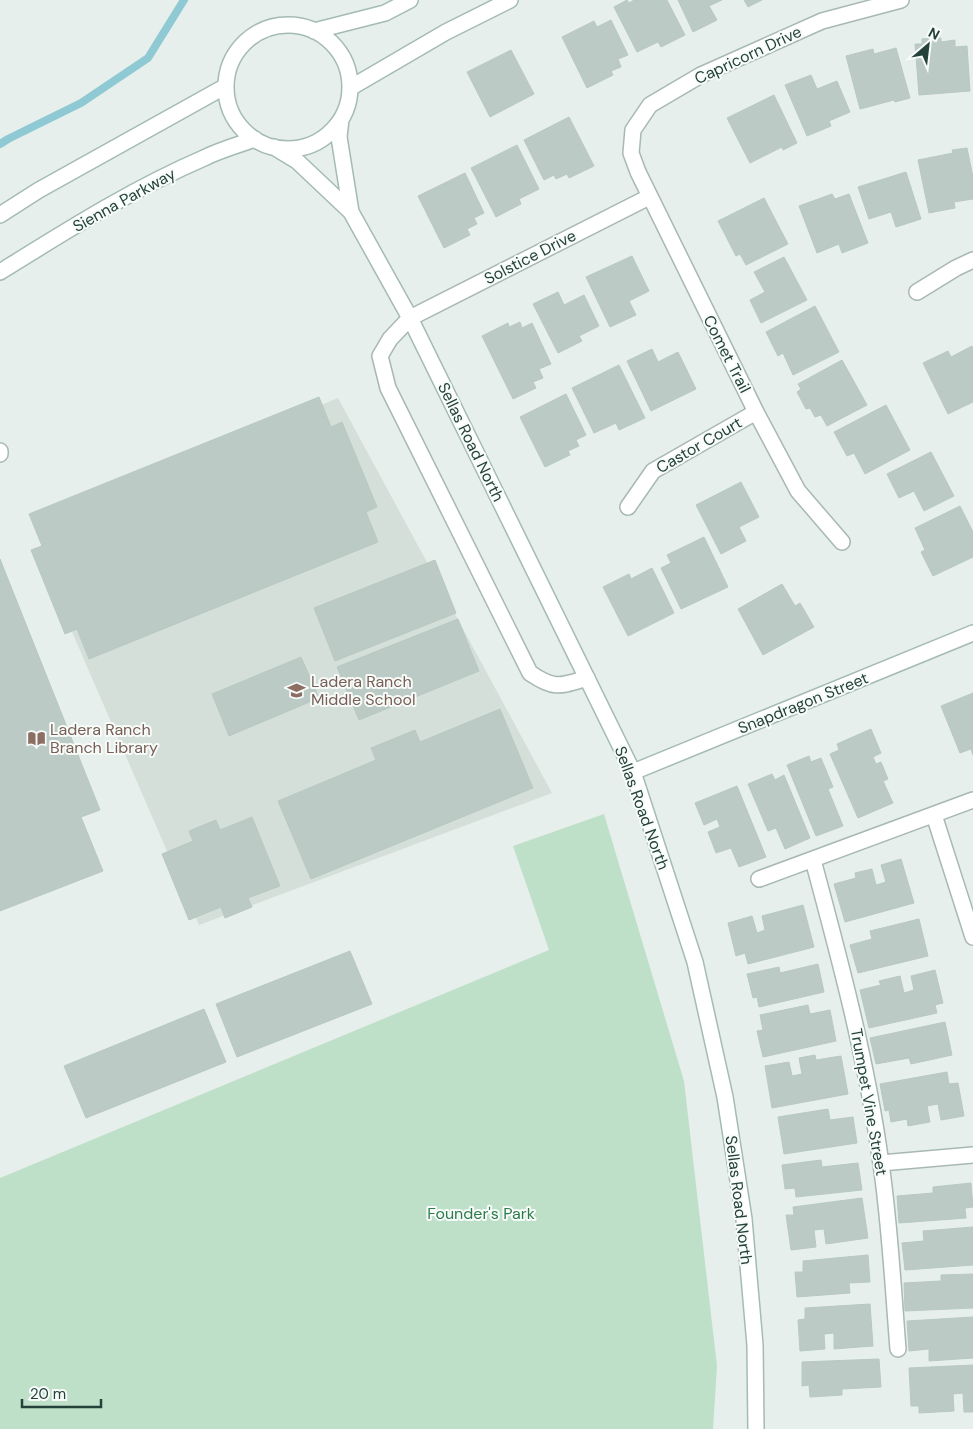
<svg xmlns="http://www.w3.org/2000/svg" width="973" height="1429" viewBox="0 0 973 1429" font-family="'DM Sans',sans-serif">
<style>
.built{fill:#d4dfda}
.green{fill:#bfe0c8}
.lines{fill:none;stroke-linecap:round;stroke-linejoin:round}
.stream{stroke:#8ec9d4;stroke-width:8}
.building{fill:#bbcac4;stroke:#b8c9c2}
.lane-casing{stroke:#a8b8b2;stroke-width:18}
.street-casing{stroke:#a8b8b2;stroke-width:18}
.secondary-casing{stroke:#a4bbb3;stroke-width:18}
.lane{stroke:#fff;stroke-width:15}
.street{stroke:#fff;stroke-width:15}
.secondary{stroke:#fff;stroke-width:15}
.labels{text-anchor:middle;dominant-baseline:central;stroke-width:4;stroke-linejoin:round;paint-order:stroke}
.street-label{font-size:16px;fill:#24423a;stroke:#f7fbf9}
.education-label{font-size:16px;fill:#785e54;stroke:#f7fbf9;text-anchor:start}
.park-label{font-size:16px;fill:#2d7a4b;stroke:#f7fbf9}
</style>
<rect width="100%" height="100%" fill="#e6efeb"/>
<path class="built" d="M338,398L552,793L199,925L53,588L44,519Z"/>
<path class="green" d="M604,814L684,1081L717,1366L713,1429H0V1178L549,950L513,846Z"/>
<g class="lines">
<path class="stream" d="M0,144L8,139L81,103L148,58L184,0"/>
</g>
<path class="building" d="M627,0L629,3L634,0H667L685,35L661,47L658,42L637,52L614,7Z
M678,0H722L709,6L717,20L693,32Z
M744,0H762L748,7Z
M611,20L628,55L618,59L621,67L611,71L613,75L587,88L562,37L594,21L597,27Z
M941,38V42L955,40V47L967,46L970,91L919,95L915,44H922V39Z
M896,48L910,98L895,102L894,100L860,109L846,56L873,49L874,54Z
M511,50L534,94L490,117L467,72Z
M811,75L817,89L837,81L850,112L829,121L831,126L807,136L785,85Z
M774,95L797,143L783,150L782,147L750,163L727,118Z
M569,117L594,166L569,178L567,174L556,179L554,175L544,180L524,140Z
M517,145L539,189L519,199L521,204L496,217L471,168Z
M967,148L973,177V199L954,202L955,208L929,213L918,160L953,153L952,150Z
M906,172L921,219L896,227L891,212L869,219L858,187Z
M465,173L484,213L474,218L477,224L467,229L470,235L444,248L418,196Z
M832,194L835,199L849,194L868,243L842,253L839,244L817,253L799,206Z
M764,198L788,244L746,265L740,254L736,256L718,221Z
M632,256L649,291L629,301L636,315L610,327L586,277Z
M784,257L807,300L761,323L750,300L765,292L754,272Z
M558,292L564,305L584,295L599,326L579,336L582,341L558,353L533,304Z
M815,306L839,352L793,375L783,353L778,356L766,332Z
M520,322L522,328L532,323L551,364L539,369L543,378L533,382L536,388L513,399L482,336L508,323L509,327Z
M972,346L973,349V402L948,414L923,363L948,351L951,357Z
M652,349L658,362L678,352L696,389L651,411L627,361Z
M842,360L867,405L827,426L821,415L815,417L810,408L806,409L797,392L801,389L798,384Z
M619,365L645,418L619,430L616,423L594,433L572,388Z
M566,394L586,435L576,440L579,446L568,451L570,455L545,467L520,417Z
M319,397L331,427L342,422L377,507L366,512L378,542L89,659L77,629L65,634L31,550L42,546L29,514Z
M886,405L910,450L865,474L854,453L847,456L834,432Z
M931,452L954,496L924,511L914,491L899,498L887,474Z
M741,482L759,517L739,527L746,541L721,554L696,505Z
M960,506L973,532V557L933,576L921,552L925,550L915,528Z
M704,537L728,587L681,609L661,568L671,563L667,555Z
M0,559L100,810L81,817L103,871L0,911Z
M435,560L456,613L335,661L314,608Z
M652,568L674,613L628,636L603,587L629,574L631,579Z
M782,584L795,606L800,603L814,627L763,655L738,609Z
M458,619L479,671L359,720L337,667Z
M301,657L319,698L229,736L212,694Z
M973,693V755L971,749L960,753L941,706Z
M500,709L533,788L311,879L278,801L376,760L371,748L415,730L420,742Z
M871,729L881,753L873,757L876,764L881,762L888,779L883,781L893,803L858,818L830,754L839,750L837,744Z
M809,756L811,762L821,758L833,787L828,789L843,826L816,836L787,765Z
M772,774L775,780L784,775L810,838L785,849L776,828L768,831L748,784Z
M737,786L766,857L739,867L731,848L716,853L708,832L720,827L717,819L704,825L695,803Z
M252,817L280,886L248,898L252,907L225,918L221,907L189,920L162,854L193,841L189,831L216,820L220,830Z
M901,859L914,903L845,922L834,884L856,878L855,873L872,869L876,885L886,882L881,865Z
M803,905L814,947L748,964L745,953L736,956L728,923L752,916L757,933L765,930L762,916Z
M919,919L928,956L858,973L850,945L872,939L870,931Z
M350,951L372,1004L237,1057L216,1004Z
M818,964L824,992L759,1007L757,997L753,998L747,974L779,967L780,973Z
M935,970L943,1003L935,1005L937,1013L869,1028L860,990L881,985L879,981L900,976L904,993L914,990L911,976Z
M808,1005L810,1014L830,1010L836,1041L763,1057L757,1031L763,1030L760,1015Z
M204,1009L226,1062L86,1118L64,1066Z
M945,1022L952,1055L911,1064L909,1058L876,1064L870,1038Z
M815,1055L816,1060L841,1056L848,1094L772,1108L765,1066L789,1062L792,1076L802,1074L799,1058Z
M947,1072L949,1084L958,1083L964,1116L941,1120L938,1104L927,1106L930,1122L908,1126L907,1119L891,1122L889,1110L885,1111L880,1084Z
M828,1109L830,1120L853,1117L857,1143L784,1154L778,1117Z
M821,1160L822,1167L858,1163L862,1190L796,1197L795,1188L785,1189L782,1165Z
M971,1183L973,1207L965,1208L966,1218L899,1223L897,1196L933,1193V1187Z
M862,1198L868,1238L826,1244L824,1229L814,1230L816,1247L791,1250L786,1215H794L793,1207Z
M973,1227V1265L905,1270L902,1243L924,1241L923,1231Z
M868,1255L870,1282L849,1283L850,1293L797,1297L795,1272H803V1261Z
M973,1274V1308L905,1311L904,1283L941,1281V1275Z
M870,1304L873,1346L834,1349V1333L824,1334L825,1349L800,1351L798,1320L805,1319V1308Z
M973,1317V1358L929,1361V1349L909,1351L907,1321Z
M879,1359L881,1387L842,1389V1395L810,1397L809,1385L802,1386V1362Z
M973,1365V1412H964L963,1393L953,1394L954,1411L919,1413V1406H911L909,1368Z"/>
<g class="lines">
<defs>
<path id="lane" d="M410,318L390,339L380,356L388,388L530,673C555,690 560,686 587,678
M0,451V454"/>
<path id="street" d="M917,292L956,268L973,260
M410,318L649,197
M628,507L653,471L756,412
M842,542L798,491L756,412L638,172L631,153L633,130L650,105L701,75L822,21L901,0
M934,815L973,937
M813,860C840,960 867,1061 881,1164C890,1225 893,1287 898,1349
M759,879L973,800
M881,1163L973,1155"/>
<path id="secondary" d="M226 87a62 62 0 1 1 124 0a62 62 0 1 1-124 0Z
M314,31L385,13L410,0
M350,88L446,32L510,0
M341,119L339,137L351,212
M274,147L297,161L351,212L410,318L633,772L695,962L725,1097L744,1219L755,1345L756,1429
M0,215L39,190L226,86
M0,272C66,231 132,189 204,158C220,150 238,145 255,139
M633,772L973,633"/>
</defs>
<use href="#lane" class="lane-casing"/>
<use href="#street" class="street-casing"/>
<use href="#secondary" class="secondary-casing"/>
<use href="#lane" class="lane"/>
<use href="#street" class="street"/>
<use href="#secondary" class="secondary"/>
</g>
<defs>
<symbol id="school-bare" viewBox="-9 -9 18 18"><path d="M0-5L7-2L0 1L-7-2ZM-4 1L0 2.5L4 1V4Q0 6-4 4Z" fill="#8d6e63" stroke="#f7fbf9" stroke-width="2.5" paint-order="stroke"/></symbol>
<symbol id="library-bare" viewBox="-9 -9 18 18"><path d="M-6-4Q-3-5.5-.7-3.5V5Q-3 3-6 4ZM6-4Q3-5.5 .7-3.5V5Q3 3 6 4Z" fill="#8d6e63" stroke="#f7fbf9" stroke-width="2.5" paint-order="stroke"/></symbol>
</defs>
<g fill-rule="evenodd">
<use href="#school-bare" x="284" y="678" width="25" height="25"/>
<use href="#library-bare" x="24" y="726" width="25" height="25"/>
</g>
<g class="labels">
<g class="street-label">
<text transform="translate(748 55) rotate(-25)">Capricorn Drive</text>
<text transform="translate(124 200) rotate(-29)">Sienna Parkway</text>
<text transform="translate(530 257) rotate(-27)">Solstice Drive</text>
<text transform="translate(727 354) rotate(63)">Comet Trail</text>
<text transform="translate(471 442) rotate(64)">Sellas Road North</text>
<text transform="translate(699 445) rotate(-30)">Castor Court</text>
<text transform="translate(803 703) rotate(-22)">Snapdragon Street</text>
<text transform="translate(642 808) rotate(70)">Sellas Road North</text>
<text transform="translate(869 1102) rotate(80)">Trumpet Vine Street</text>
<text transform="translate(739 1200) rotate(83)">Sellas Road North</text>
</g>
<g class="education-label">
<text x="311" y="681">Ladera Ranch<tspan x="311" dy="18">Middle School</tspan></text>
<text x="50" y="729">Ladera Ranch<tspan x="50" dy="18">Branch Library</tspan></text>
</g>
<g class="park-label">
<text x="481" y="1213">Founder's Park</text>
</g>
</g>
<g transform="translate(928 45) rotate(28)" stroke="#f7fbf9" stroke-width="4" paint-order="stroke">
<path d="M0-4L9 19L0 12L-9 19Z" fill="#24423a"/>
<text y="-8" font-size="14" font-weight="bold" text-anchor="middle" fill="#24423a">N</text>
</g>
<path d="M22 1399v8h79v-8" fill="none" stroke="#24423a" stroke-width="2.5"/>
<text x="30" y="1399" font-size="15" fill="#24423a" stroke="#f7fbf9" stroke-width="4" paint-order="stroke">20 m</text>
</svg>
